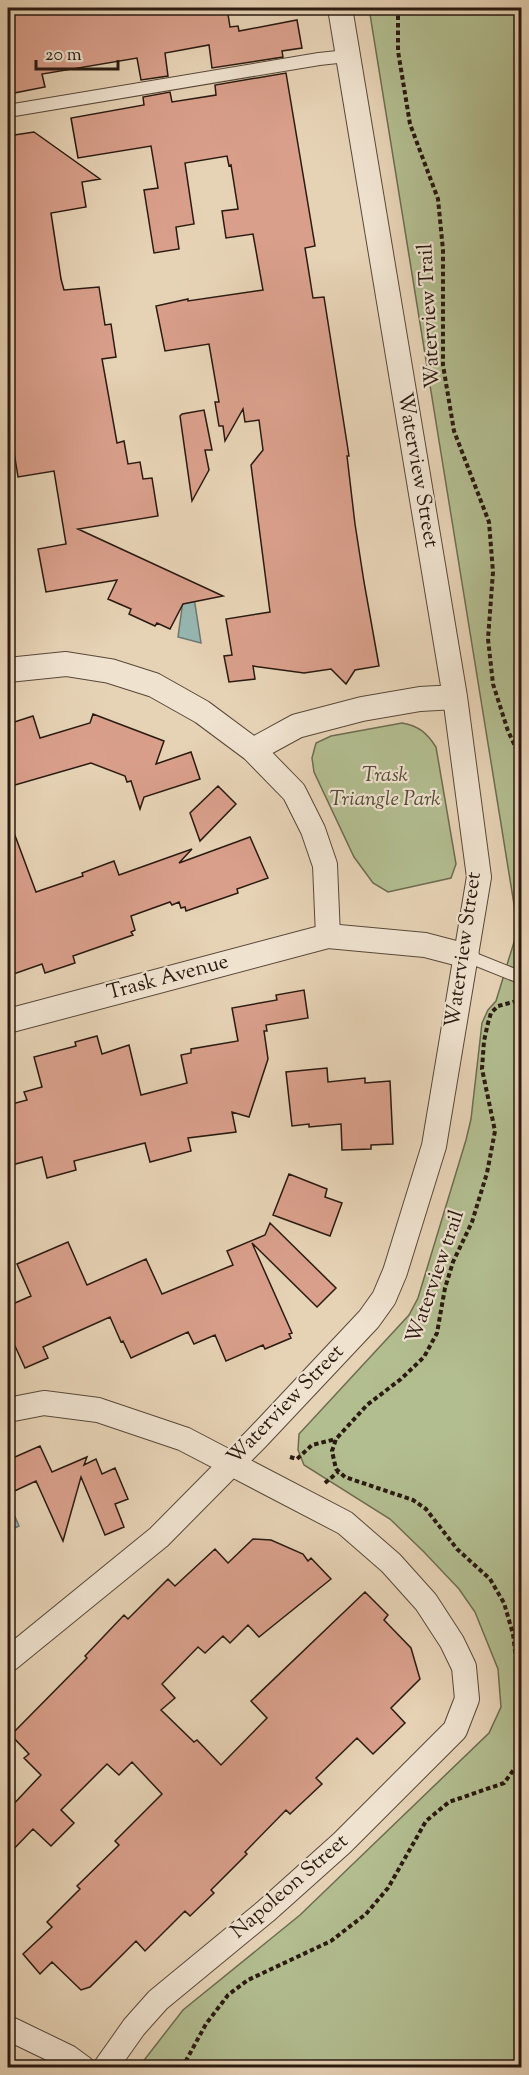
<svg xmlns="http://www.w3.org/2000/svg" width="529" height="2075" viewBox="0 0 529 2075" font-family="'Sorts Mill Goudy',serif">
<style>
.green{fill:#b2bd90;stroke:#6e6c50;stroke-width:1.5}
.water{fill:#97b7b2;stroke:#6b7871;stroke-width:1.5}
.building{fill:#d99f8b;stroke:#2a1a10;stroke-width:1.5}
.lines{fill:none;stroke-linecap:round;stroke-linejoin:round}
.lane-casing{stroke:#594839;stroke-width:14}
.street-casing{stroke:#594839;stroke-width:26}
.path{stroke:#2a1a10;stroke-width:4;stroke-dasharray:4.5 3;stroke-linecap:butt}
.lane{stroke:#efe2cf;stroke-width:12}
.street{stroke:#efe2cf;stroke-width:24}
.labels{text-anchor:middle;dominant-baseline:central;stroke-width:4.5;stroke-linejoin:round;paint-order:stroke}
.street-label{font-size:21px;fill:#2a1a10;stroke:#efe2cf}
.park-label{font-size:21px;font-style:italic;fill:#534b36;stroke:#efe2cf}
</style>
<rect width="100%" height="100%" fill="#e6d2b5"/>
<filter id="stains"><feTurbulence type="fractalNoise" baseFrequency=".00333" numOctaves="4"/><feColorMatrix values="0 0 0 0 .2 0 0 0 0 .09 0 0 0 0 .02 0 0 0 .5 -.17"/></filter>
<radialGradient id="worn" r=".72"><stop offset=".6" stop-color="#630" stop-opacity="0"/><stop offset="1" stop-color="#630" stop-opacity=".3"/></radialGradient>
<path class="green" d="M369,8H521V2067L138,2068L183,2010L300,1915L489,1733L501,1707L498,1669L475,1612L459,1589L424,1552L390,1519L304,1465L298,1450L299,1434L409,1315L418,1298L466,1140L471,1119L482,1023L488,1010L496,1001L518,929Z
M402,723C419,726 427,733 436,747L456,864L451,878L388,892L373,883L354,857L314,772L312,758L316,743L331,736Z"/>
<path class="water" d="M185,586L193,591L201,643L178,637Z
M8,1500L19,1526L8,1531Z"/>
<path class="building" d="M8,8H227L230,27L238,26L239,31L297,20L302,48L282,51L283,57L212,68L209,45L165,53L168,76L141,80L137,58L42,74L45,87L14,93L8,55Z
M286,73L315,246L305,248L313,298L324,297L349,456H347L355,524L364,582L379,666L355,670L346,684L331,669L304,673L253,666L255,679L229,682L224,656L232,655L226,619L270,612L251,465L263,450L259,420L245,422L243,409L225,441L223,426H219L215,402H219L209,344L165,351L156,306L188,299V301L263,290L253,234L226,238L222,211L238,209L231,165L229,166L227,156L185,163L194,224L176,227L179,249L154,253L144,190L158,188L151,146L78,158L71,118L144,105L143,97L170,92L172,102L216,95L215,85Z
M34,132L100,179L82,182L86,207L51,213L61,279L64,290L99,287L105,325L111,324L116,357L102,359L117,443L124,441L128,464L140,462L143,479L152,478L158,516L78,529L223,596L183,604L170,629L157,623L155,626L129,614L131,609L108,599L117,580L46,592L38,549L66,544L54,471L18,477L8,414V136Z
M204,410L212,450H205L209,470L192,501L180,416L182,414Z
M93,714L164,741L156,764L191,752L200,779L144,797L140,809L131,781L127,782L125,776L91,763L8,787V724L33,716L40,738L90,723Z
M218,786L236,804L200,841L190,813Z
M8,822H10L36,892L83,876L82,873L114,861L119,875L192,849L179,863L250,837L268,878L237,889L238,893L186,911L185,907L181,908L179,902L172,905L170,902L131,916L135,930L131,932L133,935L73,956L75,963L45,973L42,964L8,976Z
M304,990L308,1018L266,1025L267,1031H264L268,1059L249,1117L232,1112L236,1132L188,1138L191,1151L150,1162L145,1143L74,1161L76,1170L47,1178L42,1157L8,1166V1105L27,1100L24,1092L42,1087L34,1057L76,1046L75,1042L97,1036L102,1054L129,1045L141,1095L187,1083L181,1055L191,1053V1049L238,1041L232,1008L277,1000L276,995Z
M327,1068L328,1082L365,1078V1083L390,1081L393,1144L371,1145V1149L342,1150L341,1124L309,1127V1124L292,1126L286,1072Z
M289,1174L327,1189L325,1197L342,1203L330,1236L273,1215Z
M270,1223L336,1288L317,1307L252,1243L292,1333L289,1334L291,1338L265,1349L263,1345L226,1361L215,1335L194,1344L188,1332L131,1358L123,1341L121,1342L110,1317L43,1347L48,1358L25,1368L15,1346L8,1350V1306L31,1296L17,1264L68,1242L87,1285L146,1259L162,1294L233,1265L227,1251L265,1235Z
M40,1446L52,1472L87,1457L84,1465L96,1459L102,1474L115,1468L128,1499L115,1504L124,1527L105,1535L81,1477L63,1541L36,1481L8,1494V1460Z
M253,1539L271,1540L303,1554L308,1561L311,1558L331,1579L259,1637L248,1625L230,1643L223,1636L205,1653L198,1647L162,1684L175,1698L161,1710L194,1742L197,1740L221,1765L267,1718L251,1701L365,1592L388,1615L384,1620L411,1648L420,1679L391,1708L405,1723L373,1754L357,1738L316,1778L322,1784L290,1814L286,1810L245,1852L247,1854L211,1890L214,1893L190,1916L185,1911L145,1951L136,1941L90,1987L81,1990L52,1962L40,1974L23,1954L52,1927L47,1922L80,1889L77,1886L119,1845L115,1841L162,1794L132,1762L119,1775L107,1764L61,1810L74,1823L51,1846L33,1829L8,1855V1810L41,1775L24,1758L29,1754L11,1735L87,1658L85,1656L124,1615L128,1619L168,1579L175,1586L215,1549L228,1563Z"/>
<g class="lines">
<defs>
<path id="lane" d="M8,111L319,59L347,56
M467,956L522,978"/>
<path id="street" d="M8,670L66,664L110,671L154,685L202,712L253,750L294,792L313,830L325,865L328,936L425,945L467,956
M253,750L297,726L362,709L420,699L455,697
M8,1021L328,936
M8,1410L44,1403L98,1410L184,1439L345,1523L391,1563L426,1602L452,1642L464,1667L467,1699L455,1730L342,1843L266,1911L158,2000L134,2027L105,2068
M8,1660L159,1537L257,1438L369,1319L384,1298L395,1272L434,1146L479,877L455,697L340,8
M8,2028L68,2057L83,2068"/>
</defs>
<use href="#lane" class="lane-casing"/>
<use href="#street" class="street-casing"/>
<path class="path" d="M398,8V51L410,124L438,199L443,250V365L454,431L489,522L493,572L488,639L493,684L508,731L522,761
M517,1001L498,1006L491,1013L488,1023L484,1041L482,1069L495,1131L487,1173L472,1222L453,1262L445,1288L437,1333L424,1357L401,1379L367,1405L336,1439L332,1451L336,1469L345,1477L413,1500L426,1509L457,1549L490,1579L504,1603L513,1634L522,1707
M290,1457L297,1459L312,1445L336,1439
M325,1483L338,1472
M182,2068L206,2024L228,1995L248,1980L331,1941L366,1914L388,1888L426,1821L449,1802L504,1783L518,1764L522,1751"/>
<use href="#lane" class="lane"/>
<use href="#street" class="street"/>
</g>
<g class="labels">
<g class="street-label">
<text transform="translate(430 316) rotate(-93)">Waterview Trail</text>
<text transform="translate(417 470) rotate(80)">Waterview Street</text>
<text transform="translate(464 950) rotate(-82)">Waterview Street</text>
<text transform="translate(168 978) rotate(-15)">Trask Avenue</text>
<text transform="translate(436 1277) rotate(-71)">Waterview trail</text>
<text transform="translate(286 1405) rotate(-46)">Waterview Street</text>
<text transform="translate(290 1887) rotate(-41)">Napoleon Street</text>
</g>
<g class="park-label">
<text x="385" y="776">Trask<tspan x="385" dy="24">Triangle Park</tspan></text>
</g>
</g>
<rect width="529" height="2075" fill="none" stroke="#e6d2b5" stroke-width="30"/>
<rect x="9" y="9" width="511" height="2057" fill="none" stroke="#2a1a10" stroke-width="3"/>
<rect x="15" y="15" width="499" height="2045" fill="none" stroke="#2a1a10" stroke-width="1.5"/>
<path d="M36 60v9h82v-9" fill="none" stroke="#2a1a10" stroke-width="3"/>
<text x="45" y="60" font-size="18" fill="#2a1a10" stroke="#efe2cf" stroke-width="4.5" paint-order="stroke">20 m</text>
<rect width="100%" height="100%" filter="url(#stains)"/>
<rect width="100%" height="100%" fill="url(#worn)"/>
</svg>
